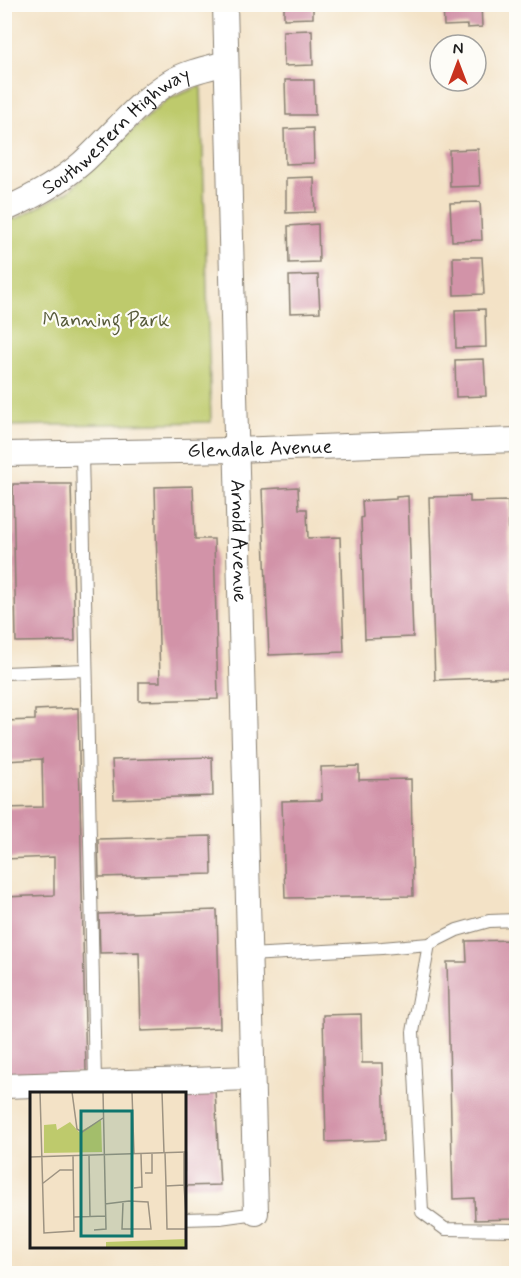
<svg xmlns="http://www.w3.org/2000/svg" width="521" height="1278" viewBox="0 0 521 1278" font-family="Mynerve,sans-serif">
<style>
.green{fill:#beca6c;stroke:#6d7344;stroke-width:1.5}
.building{fill:#d293a8}
.lines{fill:none;stroke-linecap:round;stroke-linejoin:round}
.service-casing{stroke:#887f71;stroke-width:14}
.minor-casing{stroke:#887f71;stroke-width:26}
.service{stroke:#fff;stroke-width:12}
.minor{stroke:#fff;stroke-width:24}
.labels{text-anchor:middle;dominant-baseline:central;stroke-width:4.5;stroke-linejoin:round;paint-order:stroke}
.street-label{font-size:20px;fill:#1c1c1c;stroke:#fdfcf7}
.park-label{font-size:20px;fill:#555938;stroke:#fdfcf7}
.inset-road{fill:none;stroke:#9d9382;stroke-width:1.5}
.view{fill:#0f766e;fill-opacity:0.15;stroke:#0f766e;stroke-width:3}
.inset-edge{fill:none;stroke:#1c1c1c;stroke-width:3}
</style>
<rect width="100%" height="100%" fill="#fdfcf7"/>
<filter id="ink" filterUnits="userSpaceOnUse"><feTurbulence type="fractalNoise" baseFrequency=".0167" numOctaves="2"/><feDisplacementMap in="SourceGraphic" scale="12" xChannelSelector="R" yChannelSelector="G"/><feConvolveMatrix kernelMatrix="1 2 1 2 8 2 1 2 1" color-interpolation-filters="sRGB"/></filter>
<filter id="wash" filterUnits="userSpaceOnUse"><feTurbulence type="fractalNoise" baseFrequency=".008" numOctaves="4" result="noise"/><feDisplacementMap in="SourceGraphic" scale="24" xChannelSelector="R" yChannelSelector="G"/><feGaussianBlur stdDeviation="1.35" result="paint"/><feColorMatrix in="noise" values="0 0 0 0 0 0 0 0 0 0 0 0 0 0 0 0 0 1.4 0 .05"/><feComposite in="paint" operator="in"/></filter>
<g filter="url(#wash)">
<rect width="100%" height="100%" fill="#f3e2c6"/>
<path class="green" d="M201,86L211,422L5,426V217L16,219L69,191L134,129L168,99Z"/>
<g id="blocks">
<path class="building" d="M284,4H313V18L284,19Z
M443,4H481L482,27L467,28V25L444,26Z
M312,30L313,65L284,66L283,31Z
M285,80H314L315,115H286Z
M313,128L314,163L285,164L284,129Z
M478,149L480,186L450,187L449,150Z
M314,177L315,212L286,213V178Z
M480,202L482,240L452,241L450,203Z
M318,224L319,262L289,263L288,226Z
M453,257H482L484,294L454,295Z
M318,275L320,312L290,313L289,276Z
M485,309L486,347L456,348L455,310Z
M484,359L486,396L456,397L455,360Z
M13,484H71L75,641L16,642Z
M193,486L195,539H214L218,699L139,701V682H160L155,487Z
M298,487L299,509H307L308,538L340,537L344,652L269,655L262,489Z
M408,496L413,637L365,639L361,518L363,517L362,501L396,499V497Z
M470,496V502L508,501L514,677L435,680L429,497Z
M78,708L86,1072L4,1075V897L54,895V857L4,859V808L43,807L42,759L4,761V721L35,720V710Z
M212,757L213,796L114,799L112,760Z
M359,766V780L411,779L413,896L285,898L282,801L322,800L321,767Z
M211,836L212,874L99,877L98,839Z
M217,910L220,1028L141,1031L139,952L100,953L99,914Z
M516,940V1219L475,1220L474,1198L453,1199L447,962H467L466,941Z
M361,1014L362,1063H383L385,1140L326,1142L323,1015Z
M215,1089L220,1185L184,1186V1094H132Z"/>
</g>
</g>
<g filter="url(#ink)">
<use href="#blocks" fill-opacity="0" stroke="#887f71" stroke-width="1.5"/>
<g class="lines">
<defs>
<path id="service" d="M82,453L95,1082
M4,673L86,670
M429,944L413,1032L422,1212L445,1229L516,1230
M248,955L382,948L429,944L457,930L489,921L516,920
M184,1219L220,1218L256,1213"/>
<g id="minor">
<path id="s1" d="M225,4L256,1213"/>
<path id="s2" d="M4,207L8,208C35,196 60,182 82,163C111,137 137,102 170,82C187,72 207,68 226,63"/>
<path id="s3" d="M4,454L236,450L516,440"/>
<path d="M4,1086L252,1078"/>
</g>
</defs>
<use href="#service" class="service-casing"/>
<use href="#minor" class="minor-casing"/>
<use href="#service" class="service"/>
<use href="#minor" class="minor"/>
</g>
</g>
<g class="labels">
<g class="street-label">
<text stroke="none"><textPath href="#s2" startOffset="138">Southwestern Highway</textPath></text>
<text stroke="none"><textPath href="#s3" startOffset="256">Glendale Avenue</textPath></text>
<text stroke="none"><textPath href="#s1" startOffset="537">Arnold Avenue</textPath></text>
</g>
<g class="park-label">
<text x="106" y="320">Manning Park</text>
</g>
</g>
<g transform="translate(30 1092)">
<rect width="156" height="156" fill="#f3e2c6"/>
<path d="M71,28L72,60L14,61V33L26,32L27,38L40,30L49,40ZM156,147V156H76V150Z" fill="#beca6c"/>
<path class="inset-road" d="M10,0L14,141L44,139L43,64M42,0L47,37L52,40L73,26M102,0L104,62M132,0L134,61M135,61L136,94L154,93V60M59,63L60,125M0,65L156,60M115,81H122V61M12,92L30,78H43M154,93L156,123M136,94L137,137H156M104,96L112,95L111,62M75,112L99,109L118,110L121,137H92L93,111M44,125L76,124M64,138L76,137L73,0"/>
<path class="view" d="M51,19H102V144H51Z"/>
<rect width="156" height="156" class="inset-edge"/>
</g>
<rect width="521" height="1278" fill="none" stroke="#fdfcf7" stroke-width="24"/>
<g transform="translate(458 63)"><circle r="28" fill="#fdfcf7" stroke="#a3a29f" stroke-width="1.5"/>
<path d="M0-4.5L10 22L0 15L-10 22Z" fill="#c8321e"/>
<text y="-9" font-size="16" font-weight="bold" text-anchor="middle" fill="#1c1c1c">N</text>
</g>
</svg>
